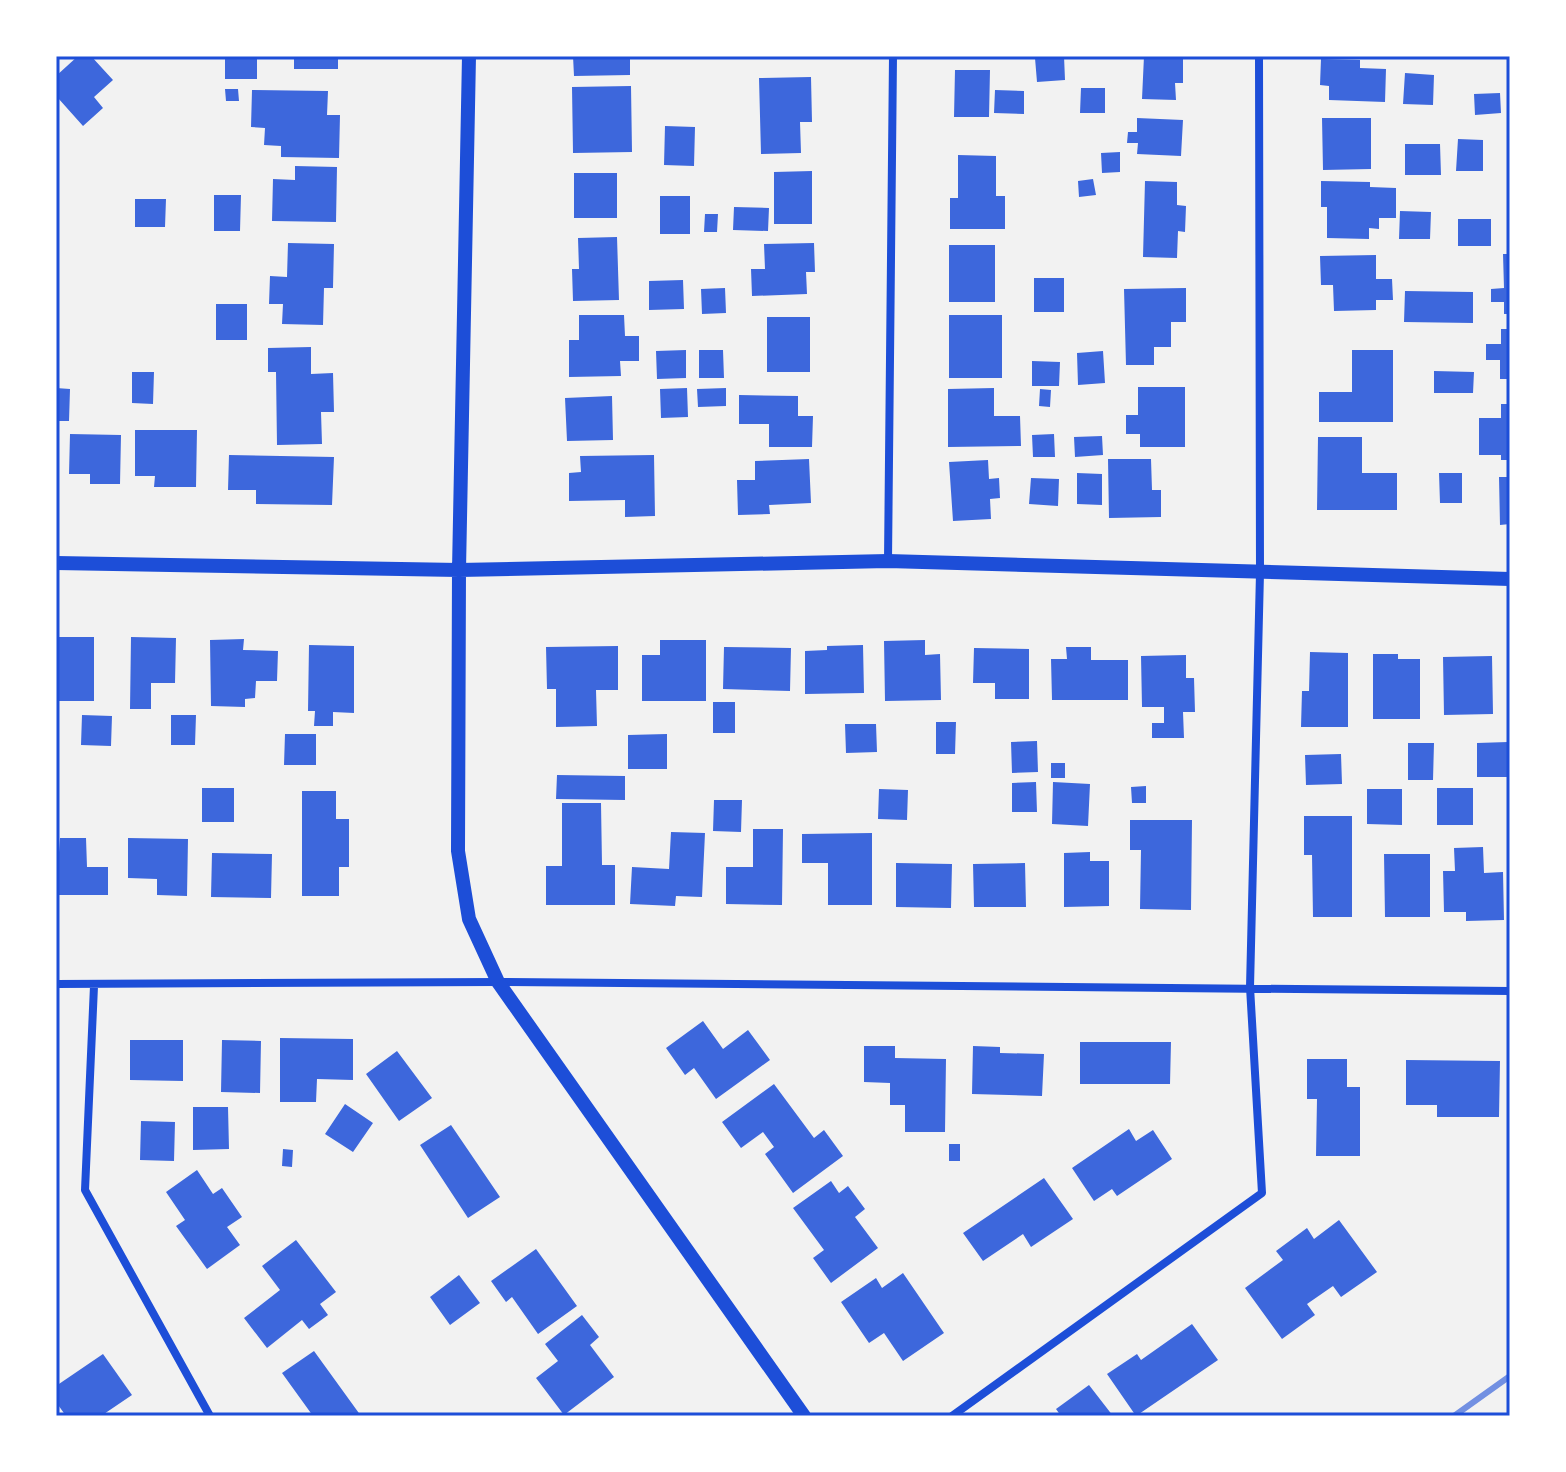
<svg xmlns="http://www.w3.org/2000/svg" width="1566" height="1472" viewBox="0 0 1566 1472" font-family="'Alegreya Sans',sans-serif">
<style>
.building{fill:#3d67dc}
.lines{fill:none;stroke-linecap:round;stroke-linejoin:round}
.minor{stroke:#1d4ed8;stroke-width:8}
.tertiary{stroke:#1d4ed8;stroke-width:14}
.rail{stroke:#7290e2;stroke-width:6}
.neatline{fill:none;stroke:#1d4ed8;stroke-width:3}
</style>
<rect width="100%" height="100%" fill="#f2f2f2"/>
<path class="building" d="M78,56H91L113,80L94,97L103,108L83,126L58,98L56,101V76Z
M225,56H257V79H225Z
M294,56H338V69H294Z
M573,56H630V75L574,76Z
M1064,56L1065,80L1037,82L1035,58Z
M1144,56H1183V83H1175L1176,100L1142,99Z
M1321,59L1360,60V68L1386,69L1385,102L1329,100V86L1320,85Z
M955,70H990L989,117H954Z
M1405,73L1434,75L1433,105L1403,104Z
M811,77L812,122H800L801,153L761,154L759,78Z
M631,86L632,152L573,153L572,87Z
M1081,88H1105V113H1080Z
M225,89H238L239,101H226Z
M252,90L328,91L327,115H340L339,158L281,157V146L264,145L265,128L251,127Z
M995,90L1024,91V114L994,113Z
M1500,93L1501,113L1475,115L1474,94Z
M1137,118L1183,120L1181,156L1137,154L1138,143H1127L1128,132H1137Z
M1322,118H1371V169L1323,170Z
M665,126L695,127L694,166L664,165Z
M1458,139L1483,140V171H1456Z
M1405,144H1440L1441,175H1405Z
M1120,152V172L1102,173L1101,153Z
M958,155L996,156V196H1005V229H950V198H958Z
M295,166L337,167L336,222L272,221L273,179L295,180Z
M812,171V224H774V172Z
M574,173H617V218H574Z
M1093,179L1096,195L1079,197L1078,181Z
M1145,181L1177,182V205L1186,206L1185,232L1178,231L1177,258L1143,257Z
M1321,181L1370,182V187L1396,188V218H1379V229L1369,228V239L1327,238V207H1321Z
M214,195H241L240,231H214Z
M660,196H690V234H660Z
M135,199H166L165,227H135Z
M734,207L769,208L768,231L733,230Z
M1400,211L1431,212L1430,239H1399Z
M705,214H718L717,232H704Z
M1458,219H1491V246H1458Z
M617,237L619,300L573,301L572,269H579L578,238Z
M288,243L334,244L333,288H324L323,325L282,324L283,304H269L270,276L287,277Z
M814,243L815,272H806L807,294L752,296L751,269H765L764,244Z
M949,245H995V302H949Z
M1503,254H1510V314H1504V302H1491V289L1504,288Z
M1376,255V279H1392L1393,300H1376V310L1334,311L1333,285H1321L1320,256Z
M1034,278H1064V312H1034Z
M683,280L684,309L649,310V281Z
M725,288L726,313L702,314L701,289Z
M1186,288V322H1171V347H1154V365H1126L1124,289Z
M1405,291L1473,292V323L1404,322Z
M216,304H247V340H216Z
M579,315H624L625,336H639V361H620L621,376L569,377V340H579Z
M949,315H1002V378H949Z
M767,317H810V372H767Z
M1501,329H1510V379H1500V360H1486V344H1501Z
M311,347V374L333,373L334,412H321L322,444L277,445L276,372H268V348Z
M686,350V378L657,379L656,351Z
M699,350H723L724,378H699Z
M1352,350H1393V422H1319V392H1352Z
M1103,351L1105,383L1078,385L1077,353Z
M1032,361L1060,362L1059,386H1032Z
M1434,371L1474,372L1473,393H1434Z
M132,372H154L153,404L132,403Z
M1138,387H1185V447H1140V434H1126V415H1138Z
M56,388L70,389L69,421H56Z
M687,388L688,417L661,418L660,389Z
M726,388V406L698,407L697,389Z
M994,388V416H1020L1021,446L948,447V389Z
M1040,389L1051,390L1050,407L1039,406Z
M739,395L798,396V416H813L812,447H769V424H739Z
M612,396L613,440L567,441L565,398Z
M1501,404H1510V460H1501V455H1479V418H1501Z
M135,430H197L196,487H154L155,476H135Z
M70,434L121,435L120,484H90V474H69Z
M1054,434L1055,457H1033L1032,435Z
M1102,436L1103,455L1075,457L1074,437Z
M1318,437H1362V473H1397V510H1317Z
M229,455L334,457L332,505L256,504V490H228Z
M654,455L655,516L625,517V500L569,501V473L581,472L580,456Z
M809,459L811,503L769,505L770,514L738,515L737,480H755V461Z
M1108,459H1151L1152,490H1161V517L1109,518Z
M988,460L989,479L999,478L1000,498L990,499L991,519L953,521L949,462Z
M1077,473L1102,474V505L1077,504Z
M1439,473H1462V503H1440Z
M1499,477H1510V524L1500,525Z
M1031,478L1059,479L1058,506L1029,504Z
M56,637H94V701H56Z
M131,637L176,638L175,683H151V709H130Z
M244,639L243,650L278,651L277,681H256L255,698L245,699V707L211,706L210,640Z
M660,640H706V701H642V655H660Z
M925,640V655L940,654L941,700L885,701L884,641Z
M309,645L354,646V713L333,712V726H314L315,711H308Z
M863,645L864,693L805,694V651L827,650V646Z
M618,646V690H596L597,726L556,727V689H547L546,647Z
M724,647L791,648L790,691L723,689Z
M1066,647H1091V660H1128V700H1052L1051,659H1067Z
M974,648L1029,649V699H995V683H973Z
M1310,652L1348,653V727H1301L1302,691H1309Z
M1373,654H1398V659H1420V719H1373Z
M1186,655V678H1194L1195,712H1183L1184,738H1152V723H1164V707H1142L1141,656Z
M1492,656L1493,714L1444,715L1443,657Z
M713,702H735V733H713Z
M82,715L112,716L111,746L81,745Z
M171,715H196L195,745H171Z
M936,722H956L955,754H936Z
M845,724H876L877,752L846,753Z
M285,734H316V765H284Z
M667,734V769H628V735Z
M1037,741L1038,772L1012,773L1011,742Z
M1508,742V777H1477V743Z
M1408,743H1434L1433,780H1408Z
M1341,754L1342,784L1306,785L1305,755Z
M1051,763H1065V778H1051Z
M557,775L625,776V800L556,799Z
M1036,782L1037,812H1012V783Z
M1053,782L1090,784L1088,826L1052,824Z
M1146,786V803H1132L1131,787Z
M202,788H234V822H202Z
M1437,788H1473V825H1437Z
M879,789L908,790L907,820L878,819Z
M1367,789H1402V825L1367,824Z
M302,791H336V819H349V867H339V896H302Z
M714,800H742L741,832L713,831Z
M562,803H601L602,865H615V905H546V866H562Z
M1304,816H1352V917H1313L1312,855H1304Z
M1130,820H1192L1191,910L1140,909L1141,850H1130Z
M753,829H783L782,905L726,904V867H753Z
M671,832L705,833L702,897L676,896L675,906L630,904L632,867L669,869Z
M872,833V905H828V863H802V834Z
M60,838H86L87,867H108V895H56Z
M128,838L188,839L187,896L157,895V879L128,878Z
M1483,847L1484,873L1503,872L1504,920L1466,921V912H1444L1443,871H1455L1454,848Z
M1090,852V861H1109V906L1064,907V853Z
M212,853L272,854L271,898L211,897Z
M1384,854H1430V917H1385Z
M896,863L952,864L951,908L896,907Z
M1025,863L1026,907H974L973,864Z
M703,1021L723,1049L748,1030L770,1060L716,1099L694,1068L685,1075L666,1048Z
M280,1038L353,1039V1080L317,1079L316,1102H280Z
M130,1040H183V1081L130,1080Z
M222,1040L261,1041L260,1093L221,1092Z
M1080,1042H1171L1170,1084H1080Z
M864,1046H895V1058L946,1059L945,1132H905V1105H890V1083L864,1082Z
M973,1046L1000,1047V1053L1044,1054L1042,1096L972,1094Z
M397,1051L432,1098L399,1121L366,1074Z
M1307,1059H1347V1087H1360V1156H1316L1317,1099H1307Z
M1406,1060L1500,1061L1499,1117H1437V1105H1406Z
M774,1084L814,1138L824,1130L843,1156L793,1193L765,1154L774,1147L763,1132L741,1148L722,1122Z
M345,1104L373,1123L353,1152L325,1134Z
M193,1107H228L229,1149L193,1150Z
M141,1121L175,1122L174,1161L140,1160Z
M451,1125L500,1197L468,1218L420,1145Z
M1129,1129L1136,1141L1153,1130L1172,1159L1117,1196L1112,1189L1094,1201L1072,1168Z
M949,1144H960V1161H949Z
M283,1149L293,1150L292,1167L282,1166Z
M197,1170L213,1194L222,1188L242,1217L227,1227L240,1245L207,1269L176,1226L185,1220L166,1192Z
M1044,1178L1073,1219L1031,1247L1023,1234L983,1261L963,1233Z
M831,1181L839,1193L848,1186L865,1209L855,1217L878,1248L831,1283L813,1258L824,1250L793,1208Z
M1339,1220L1377,1272L1341,1297L1333,1286L1307,1304L1315,1315L1282,1339L1245,1288L1283,1260L1276,1251L1307,1228L1314,1239Z
M296,1240L336,1292L320,1304L328,1315L309,1329L302,1320L267,1348L244,1318L280,1290L262,1266Z
M536,1249L577,1306L538,1334L512,1297L506,1302L491,1281Z
M903,1273L944,1333L903,1361L884,1333L869,1343L841,1302L876,1278L882,1288Z
M459,1275L480,1303L450,1325L430,1297Z
M582,1315L599,1337L590,1345L614,1377L564,1415L536,1378L558,1361L545,1344Z
M1192,1324L1218,1360L1136,1416L1107,1374L1137,1354L1141,1360Z
M314,1351L361,1416H313L282,1373Z
M103,1354L132,1395L101,1416H66L56,1402V1386Z
M1089,1385L1113,1416H1061L1056,1409Z"/>
<g class="lines">
<path class="minor" d="M888,561L893,56
M56,984L498,982L1510,991
M94,986L85,1190L210,1416
M952,1416L1262,1193L1250,987L1260,573L1259,56"/>
<path class="tertiary" d="M469,56L459,570L458,851L469,919L498,982L804,1416
M56,563L459,570L888,561L1510,579"/>
<path class="rail" d="M1454,1416L1510,1376"/>
</g>
<rect width="1566" height="1472" fill="none" stroke="#ffffff" stroke-width="116"/>
<rect x="58" y="58" width="1450" height="1356" class="neatline"/>
</svg>
